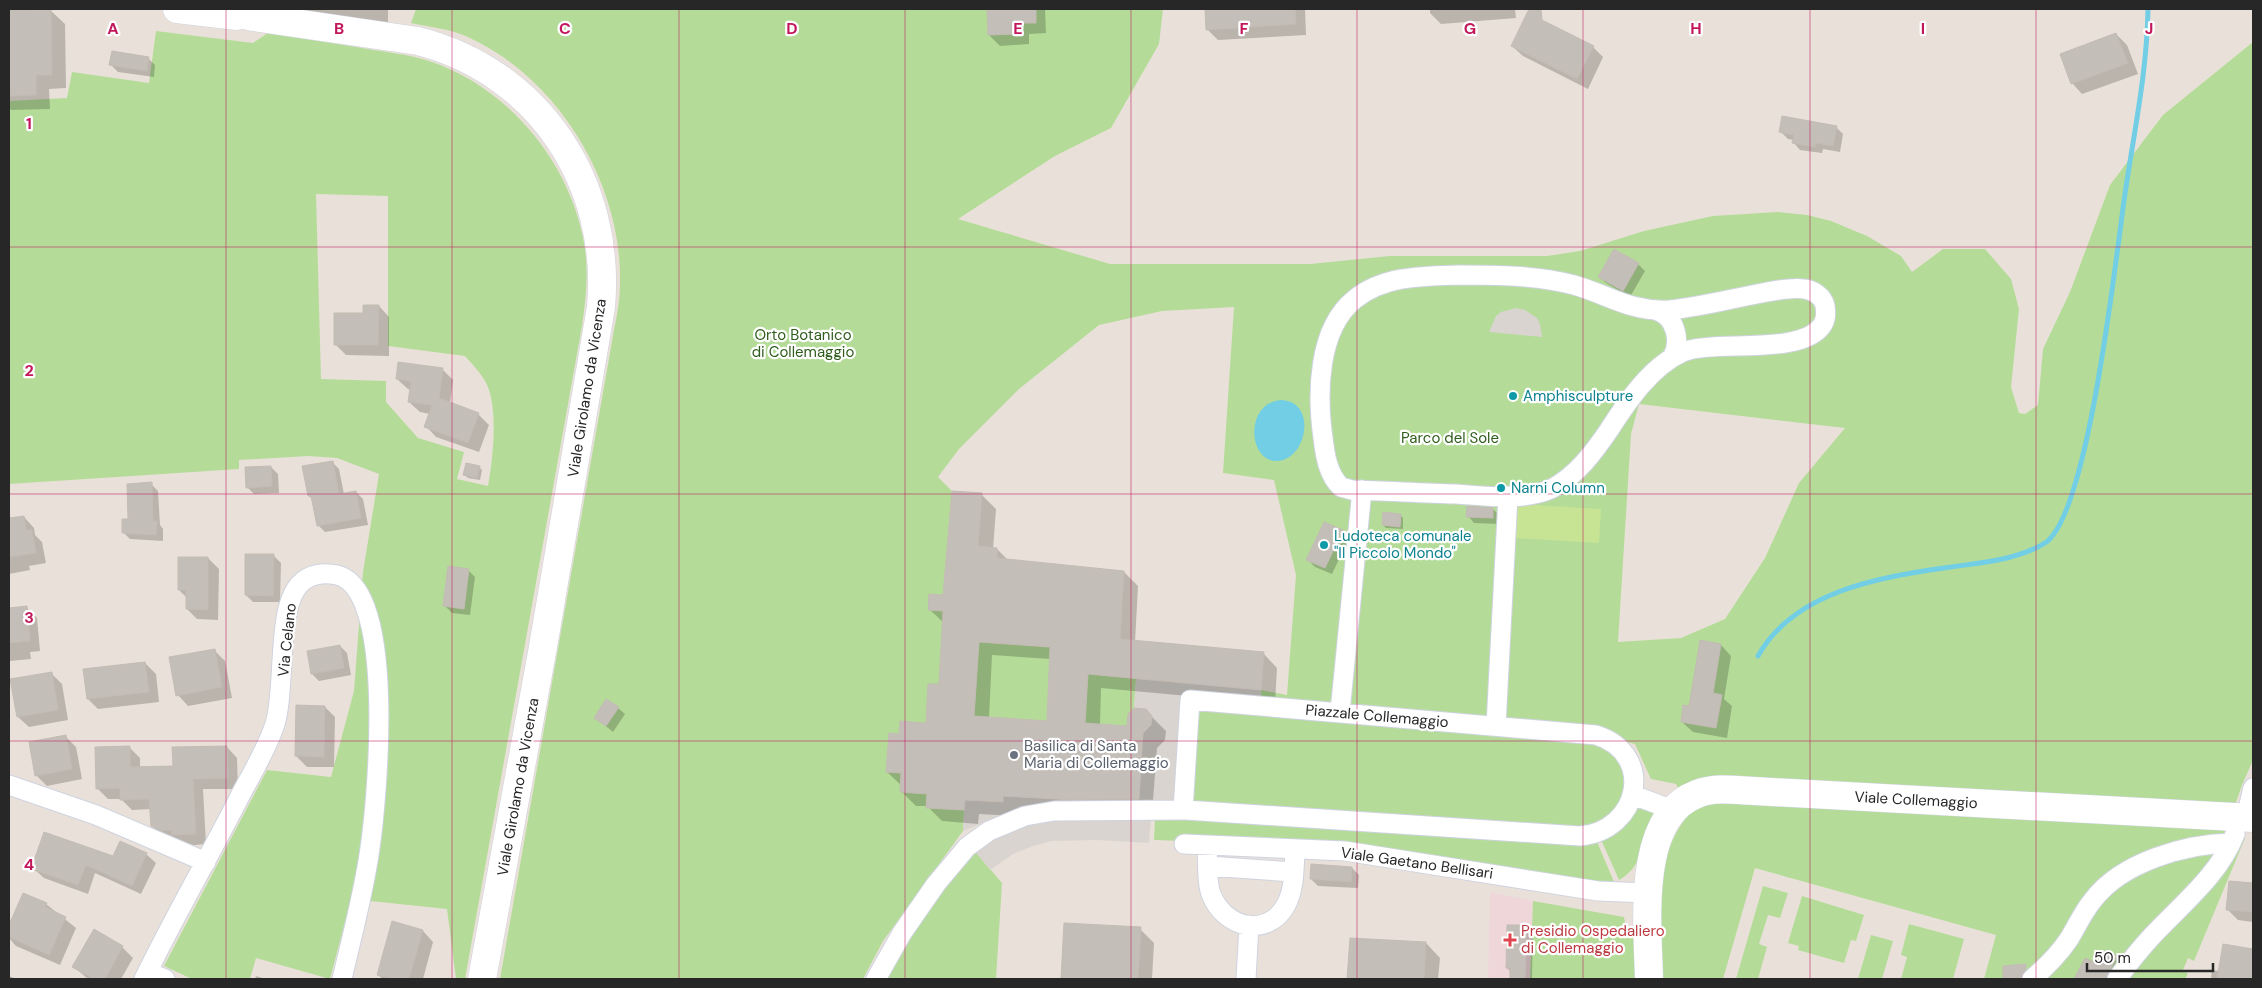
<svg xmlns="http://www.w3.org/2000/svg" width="2262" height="988" viewBox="0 0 2262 988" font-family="'DM Sans',sans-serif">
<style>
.medical{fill:#efd6d9}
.green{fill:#b4dc98;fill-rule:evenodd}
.pitch{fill:#c7e394}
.plaza{fill:#d9d4cf}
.water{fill:#71cee5}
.shadow{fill:#0003;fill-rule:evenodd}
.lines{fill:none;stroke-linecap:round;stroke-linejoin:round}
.stream{stroke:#71cee5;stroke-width:5}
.building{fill:#c4beb9;stroke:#c3bcb3;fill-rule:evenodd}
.street-casing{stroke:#ced3df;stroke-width:21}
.secondary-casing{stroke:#ced3df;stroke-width:29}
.street{stroke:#fff;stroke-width:19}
.secondary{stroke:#fff;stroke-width:28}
.grid{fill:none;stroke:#c2185b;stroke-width:1;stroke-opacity:0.55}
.culture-dot{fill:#0f9aa8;stroke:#fff;stroke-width:2}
.worship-dot{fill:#6b7280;stroke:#fff;stroke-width:2}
.health-dot{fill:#e0444e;stroke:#fff;stroke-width:2}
.labels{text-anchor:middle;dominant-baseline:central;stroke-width:4.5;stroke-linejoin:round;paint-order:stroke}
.park-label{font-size:15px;fill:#2f5d1d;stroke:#fff}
.street-label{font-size:15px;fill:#272727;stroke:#fff}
.culture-label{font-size:15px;fill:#0d838f;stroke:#fff;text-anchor:start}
.worship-label{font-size:15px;fill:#5b616d;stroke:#fff;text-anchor:start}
.health-label{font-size:15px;fill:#be3a42;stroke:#fff;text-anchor:start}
.grid-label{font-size:16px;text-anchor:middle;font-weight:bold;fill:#c2185b;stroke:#fff;stroke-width:4.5;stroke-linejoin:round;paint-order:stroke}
</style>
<rect width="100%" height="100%" fill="#e9e1d9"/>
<path class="medical" d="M1490,892L1533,901L1530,979H1488Z"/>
<path class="green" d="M416,9H1163L1159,44L1111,128L1055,156L958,219L1110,264H1310L1390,256H1547L1580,251L1644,231L1713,216L1777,212L1807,215L1831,221L1867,236L1901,256L1912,272L1943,249H1985L2011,279L2019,309L2011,387L2019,413L2025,414L2038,405L2043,349L2070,292L2110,185L2163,115L2253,42V760L2242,785L2224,836L2245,838L2194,961L2188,958L2183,970L2188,974L2185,979H1984L1996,935L1755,868L1723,979H1661C1660,923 1650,856 1692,811L1676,784L1651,779L1635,744L1623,741L1260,703L1261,690L1287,695L1296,575L1274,480L1223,473L1234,307L1162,311L1099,325L1019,389L959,449L938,477L952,491L943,595L929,594L943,611L939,684H928L926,723L900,721L899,734L889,733L886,772L901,773L927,794L926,808L964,810L963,831L883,941L863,979H500L614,330C617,315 620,300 620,285C623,186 560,80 470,38C452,29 430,27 411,23ZM1639,404L1845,428L1799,483L1765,558L1725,619L1681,638L1618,642L1631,434Z
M156,31L253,43L268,33C300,38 331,43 362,48C384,52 407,54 429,61C508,87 570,162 584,243C589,271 586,299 582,326L465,979H456L447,909L351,899L330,979L256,958L250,979H192L164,966L267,770L331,777L354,691L363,572L379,474L337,458L308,456L239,460V469L9,484V101L67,98L72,72L149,83ZM316,194L388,196V346L465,356C472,364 480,372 485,381C499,404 493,459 488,486L457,479L464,452L418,438L386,402V381L321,379Z
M979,642L1050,647L1047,721L974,716Z
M1088,674L1136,679L1134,708L1128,714L1127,726L1085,723Z
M1194,703L1592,737L1613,747L1631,787L1599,830L1187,807Z
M1633,804L1658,814C1655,821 1650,827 1647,835C1638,855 1640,868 1619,880L1599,835Z
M1183,813L1595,837L1614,882L1604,884L1184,841L1154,840L1155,819Z
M974,850L1002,883L996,979H885C909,932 941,891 974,850Z
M1763,886L1788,893L1780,918L1768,915L1759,944L1767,947L1758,979H1736Z
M1802,896L1864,915L1856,941L1851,940L1844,963L1798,950L1799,946L1788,943Z
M1533,901L1624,917L1627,932L1636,934L1637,979H1530Z
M1909,924L1964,939L1953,979H1901L1907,957L1901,955Z
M1871,935L1893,941L1882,979H1858Z"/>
<path class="pitch" d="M1515,504L1601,509L1599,543L1514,538Z"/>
<path class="plaza" d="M1516,308L1525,310L1537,318L1540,324L1542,337L1489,332L1496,316L1501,312Z
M1136,679L1261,690L1260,709L1194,703L1187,807L1151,819L1149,843L1097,840L1052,841L1033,846L1013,854L990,870L974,850L986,841L1020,825L1138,804L1143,730L1151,725L1152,716L1146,709L1134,708Z
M965,796L987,797V801L1003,802V796L1060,799L1002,815L963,831Z"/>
<path class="water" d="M1281,400C1317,401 1308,459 1277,461C1248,462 1244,403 1281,400Z"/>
<path class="shadow" d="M304,9H388V29L314,18Z
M988,9H1045L1046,33L1029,34V44L1000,46L989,35Z
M1206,9H1305L1306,35L1218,40L1207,29Z
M1430,9H1515L1516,18L1441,24L1430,13Z
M50,10L65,24L66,88L49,89L50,109L11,110L9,107V11Z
M2116,34L2127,45L2138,74L2082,94L2072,83Z
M1512,46L1593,47L1603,57L1588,89L1523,56Z
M148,58L155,65L154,77L118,72L111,65Z
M1836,127L1843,134L1840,152L1823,149L1822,153L1800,150L1794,143V140L1788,139L1781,132Z
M1614,251L1638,264L1645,271L1630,297L1606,283L1599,277Z
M379,306L389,317V356L346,355L335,344Z
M442,369L453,380L450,403L478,414L489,425L479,452L436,437L426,426L430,414L420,412L409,402L411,390L408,389L397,379Z
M332,462L339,469L344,494L356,492L363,499L368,525L325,532L318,525L313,500L309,496Z
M271,467L278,474L279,493L254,494L247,487Z
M479,467L482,470L480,480L468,478L465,475Z
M151,484L158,491L160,525L163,529V541L130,539L123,532Z
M982,495L996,509L993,549H997L1008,560L1124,572L1138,586L1135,642L1263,653L1277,668L1275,704L1101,688L1100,725L1128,727L1145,710L1166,731L1165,740L1157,748L1152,813L1017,816L979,814L978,824L942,821L927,806H916L901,791L902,786L887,772L900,735L927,724L940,686L944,623L929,609L945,596ZM992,655L1051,659L1049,722L989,718Z
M1493,509L1500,516L1499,524L1474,523L1468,516Z
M1400,515L1403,518V529L1386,528L1383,525Z
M24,517L34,528L35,535L42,542L46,563L29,566L30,570L9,574V520Z
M1342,531L1349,538L1332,574L1315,567L1308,560Z
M274,556L281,563L280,602H253L246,595Z
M208,558L219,569L218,620L197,619L187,609V598L179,590Z
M468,570L475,577L470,615L452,613L445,606Z
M26,607L37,618L40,651L30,652L31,659L9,661V609Z
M1721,645L1731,656L1724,699L1732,706L1727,738L1693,732L1682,722Z
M340,646L347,653L351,675L319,681L312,674L308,652Z
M214,650L225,661L232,698L188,706L178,695Z
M145,663L156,674L159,702L98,709L88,699Z
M51,673L62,684L68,720L29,727L18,717Z
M325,707L335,717L334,767H307L296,756Z
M618,708L625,714L613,732L596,718Z
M65,736L76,747L82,779L47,786L36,775Z
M129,747L140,758V768L174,767L227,747L237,758L238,789H203L206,844L184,846L163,837L152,826L151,809L132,810L121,799H108L98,789Z
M146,854L156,863L141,894L95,873L88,894L44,878L34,869Z
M1352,868L1359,875L1358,888L1318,886L1311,879Z
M2230,882L2253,884V922L2238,920L2228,910Z
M24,894L46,904L76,928L60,965L16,946L9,938V928Z
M393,923L423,931L433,942L423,979H383L378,975Z
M1066,924L1140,929L1154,943L1152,979H1062Z
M1526,927L1533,934L1532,979H1511V972L1507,968Z
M94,931L122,947L133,958L121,979H88L74,967Z
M1351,939L1426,943L1440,958L1438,979H1349Z
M2224,946L2253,950V979H2211L2212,970L2220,971Z
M2106,952L2117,957L2124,964L2116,979H2075L2086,959L2099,966Z
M2022,966L2029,973L2030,979H2005L2004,967Z
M9,976L17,979H9Z
M256,976L266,979H255Z"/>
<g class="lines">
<path class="stream" d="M1758,656C1793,593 1877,577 1944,568C1976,563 2016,561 2045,543C2089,515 2116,254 2125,194C2134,132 2147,72 2148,9"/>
</g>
<path class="building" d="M51,9L52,75H36V95L9,96V10Z
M987,9H1036V23H1019V34L988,35Z
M1205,9H1295L1296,24L1206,30Z
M1529,9H1541L1542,20L1594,46L1577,79L1511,46Z
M2116,33L2128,63L2071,84L2060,54Z
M112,51L149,57L147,71L109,65Z
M1782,116L1837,126L1833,146L1816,143L1815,147L1792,143L1794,135L1779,132Z
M1614,249L1639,263L1623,291L1598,277Z
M363,305H379L378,345H334V313H363Z
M398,362L443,368L439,398L479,413L468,443L424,427L432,405L408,402L411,381L396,379Z
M333,461L339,494L356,491L361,518L317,526L311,496H308L302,466Z
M466,463L480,466L477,478L463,475Z
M271,466L272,486L246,488L245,467Z
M152,482L153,521H157L156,535L122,533V519H128L127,484Z
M952,491L982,493L978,546L997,548V558L1124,571L1120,639L1264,652L1261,690L1088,674L1085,723L1127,726L1128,714L1134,708L1146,709L1152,716L1151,725L1143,733L1139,799L1075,800L1003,796V802L965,800L964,810L926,808L927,794L900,792L901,773L886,772L889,733L899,734L900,721L926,723L928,684H939L943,611L928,610L929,594L943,595ZM979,642L1050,647L1047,721L974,716Z
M1467,506L1493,508V518L1466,517Z
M1383,512L1401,514L1400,527L1382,525Z
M24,516L26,530H32L36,553L9,557V518Z
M1324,522L1343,530L1325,568L1306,560Z
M245,554H274L273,596L245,595Z
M178,557H208V610L186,609V590H178Z
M448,566L469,569L464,609L443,606Z
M27,606L30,641L9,643V608Z
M1700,640L1721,644L1713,693L1722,695L1716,728L1681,722L1683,705L1689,706Z
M340,645L344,668L311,674L307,651Z
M215,649L222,687L176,696L169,657Z
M145,662L149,692L87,699L83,669Z
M52,672L58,710L17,717L10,679Z
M606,699L619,707L606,726L594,718Z
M296,705L325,706L324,757L295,756Z
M66,735L72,769L35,776L29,742Z
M130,746V767L173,766L172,747L227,746L228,778L193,779L196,834L172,835L171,830L162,831L151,826L149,799L120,800V788L96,789L95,747Z
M44,832L113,856L120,841L147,853L132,886L86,865L78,885L31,869Z
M1311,864L1352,867L1351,882L1310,879Z
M2229,881L2253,883V912L2226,910Z
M23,893L47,903L45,907L66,917L49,955L9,937V925Z
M392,921L423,930L409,979H393L377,975Z
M1064,923L1141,927L1138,979H1061Z
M1507,925H1527L1525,979H1510V968H1506Z
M94,929L123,946L105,979H94L72,967Z
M1350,938L1426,942L1424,979H1347Z
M2223,944L2253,949V979H2217Z
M2106,950L2117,956L2106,979H2074L2085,958L2098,964Z
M2026,964V969L2021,979H2003V966Z"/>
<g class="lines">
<defs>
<path id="street" d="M1457,275C1496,275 1535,275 1574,285C1609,295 1630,312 1669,310C1702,307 1734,298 1767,292C1779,290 1792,287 1804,289C1813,290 1823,296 1825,306C1826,312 1826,319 1823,324C1803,357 1715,339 1683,352C1651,366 1627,402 1609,430C1594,452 1577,475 1553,488C1524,502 1487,496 1456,494C1421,493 1386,491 1352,490L1341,487C1328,475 1325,455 1323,438C1317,395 1317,329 1355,299C1383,276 1422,276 1457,275Z
M1655,310C1675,315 1682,341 1672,358
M1340,712L1362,490
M1496,726L1508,496
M9,785L96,815L206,862
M1633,795L1673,810
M2246,817L2253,788
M1184,844L1345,851L1598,891L1648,893
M1207,845C1208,860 1206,880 1211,894C1224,928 1267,939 1286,905C1295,888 1294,867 1295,849
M1208,866L1293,872
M148,972L165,979
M144,979C174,917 209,857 240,796C252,773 267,749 275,724C286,688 276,608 300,584C309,574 324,572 337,575C397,589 377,800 370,848C364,892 352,936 342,979
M876,979L902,933L936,884L967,847L989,831L1025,816L1054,811L1183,810H1185L1580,836C1640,831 1656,754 1596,735L1190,700L1183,810
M1246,979L1249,925
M2032,979C2046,967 2059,954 2069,939C2077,926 2083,912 2093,900C2122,862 2185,844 2231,843
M2117,979C2128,964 2140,949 2153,935C2182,904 2220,874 2235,834"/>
<path id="secondary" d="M177,9L237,16
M220,9L254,17L418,41C539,72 612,183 601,307L543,647L482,979
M1649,979C1648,927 1635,817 1697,794C1714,787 1735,790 1754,791L2253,818"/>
</defs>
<use href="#street" class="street-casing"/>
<use href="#secondary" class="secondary-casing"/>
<use href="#street" class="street"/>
<use href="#secondary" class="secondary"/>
</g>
<path class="grid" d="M226,9V979M452,9V979M679,9V979M905,9V979M1131,9V979M1357,9V979M1583,9V979M1810,9V979M2036,9V979M9,247H2253M9,494H2253M9,741H2253"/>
<g class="culture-dot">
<circle cx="1513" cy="396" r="5"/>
<circle cx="1501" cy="488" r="5"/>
<circle cx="1324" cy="545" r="5"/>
</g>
<circle class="worship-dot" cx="1014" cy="755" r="5"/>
<path class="health-dot" d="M1507.5 932.5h5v5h5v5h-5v5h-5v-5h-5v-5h5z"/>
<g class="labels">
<g class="park-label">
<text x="803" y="335">Orto Botanico<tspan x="803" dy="17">di Collemaggio</tspan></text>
<text x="1450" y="438">Parco del Sole</text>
</g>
<g class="street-label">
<text transform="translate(587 388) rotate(-81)">Viale Girolamo da Vicenza</text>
<text transform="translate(287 640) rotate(-84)">Via Celano</text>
<text transform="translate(1377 716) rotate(5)">Piazzale Collemaggio</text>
<text transform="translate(518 787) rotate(-80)">Viale Girolamo da Vicenza</text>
<text transform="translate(1916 800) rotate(3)">Viale Collemaggio</text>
<text transform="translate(1417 863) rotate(8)">Viale Gaetano Bellisari</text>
</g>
<g class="culture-label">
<text x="1523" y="396">Amphisculpture</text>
<text x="1511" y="488">Narni Column</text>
<text x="1334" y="536">Ludoteca comunale<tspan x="1334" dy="17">"Il Piccolo Mondo"</tspan></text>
</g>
<g class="worship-label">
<text x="1024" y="746">Basilica di Santa<tspan x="1024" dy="17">Maria di Collemaggio</tspan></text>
</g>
<g class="health-label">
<text x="1521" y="931">Presidio Ospedaliero<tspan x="1521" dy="17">di Collemaggio</tspan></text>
</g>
</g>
<g class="grid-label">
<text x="113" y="34">A</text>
<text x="339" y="34">B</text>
<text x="565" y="34">C</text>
<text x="792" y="34">D</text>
<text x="1018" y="34">E</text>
<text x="1244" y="34">F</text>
<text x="1470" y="34">G</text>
<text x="1696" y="34">H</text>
<text x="1923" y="34">I</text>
<text x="2149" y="34">J</text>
<text x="29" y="129">1</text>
<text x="29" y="376">2</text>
<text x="29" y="623">3</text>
<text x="29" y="870">4</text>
</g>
<rect width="2262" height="988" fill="none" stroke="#272727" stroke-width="20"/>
<path d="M2087 963v8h126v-8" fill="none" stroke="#272727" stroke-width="2.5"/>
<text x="2094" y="963" font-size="15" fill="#272727" stroke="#ffffff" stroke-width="4" paint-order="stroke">50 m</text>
</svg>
